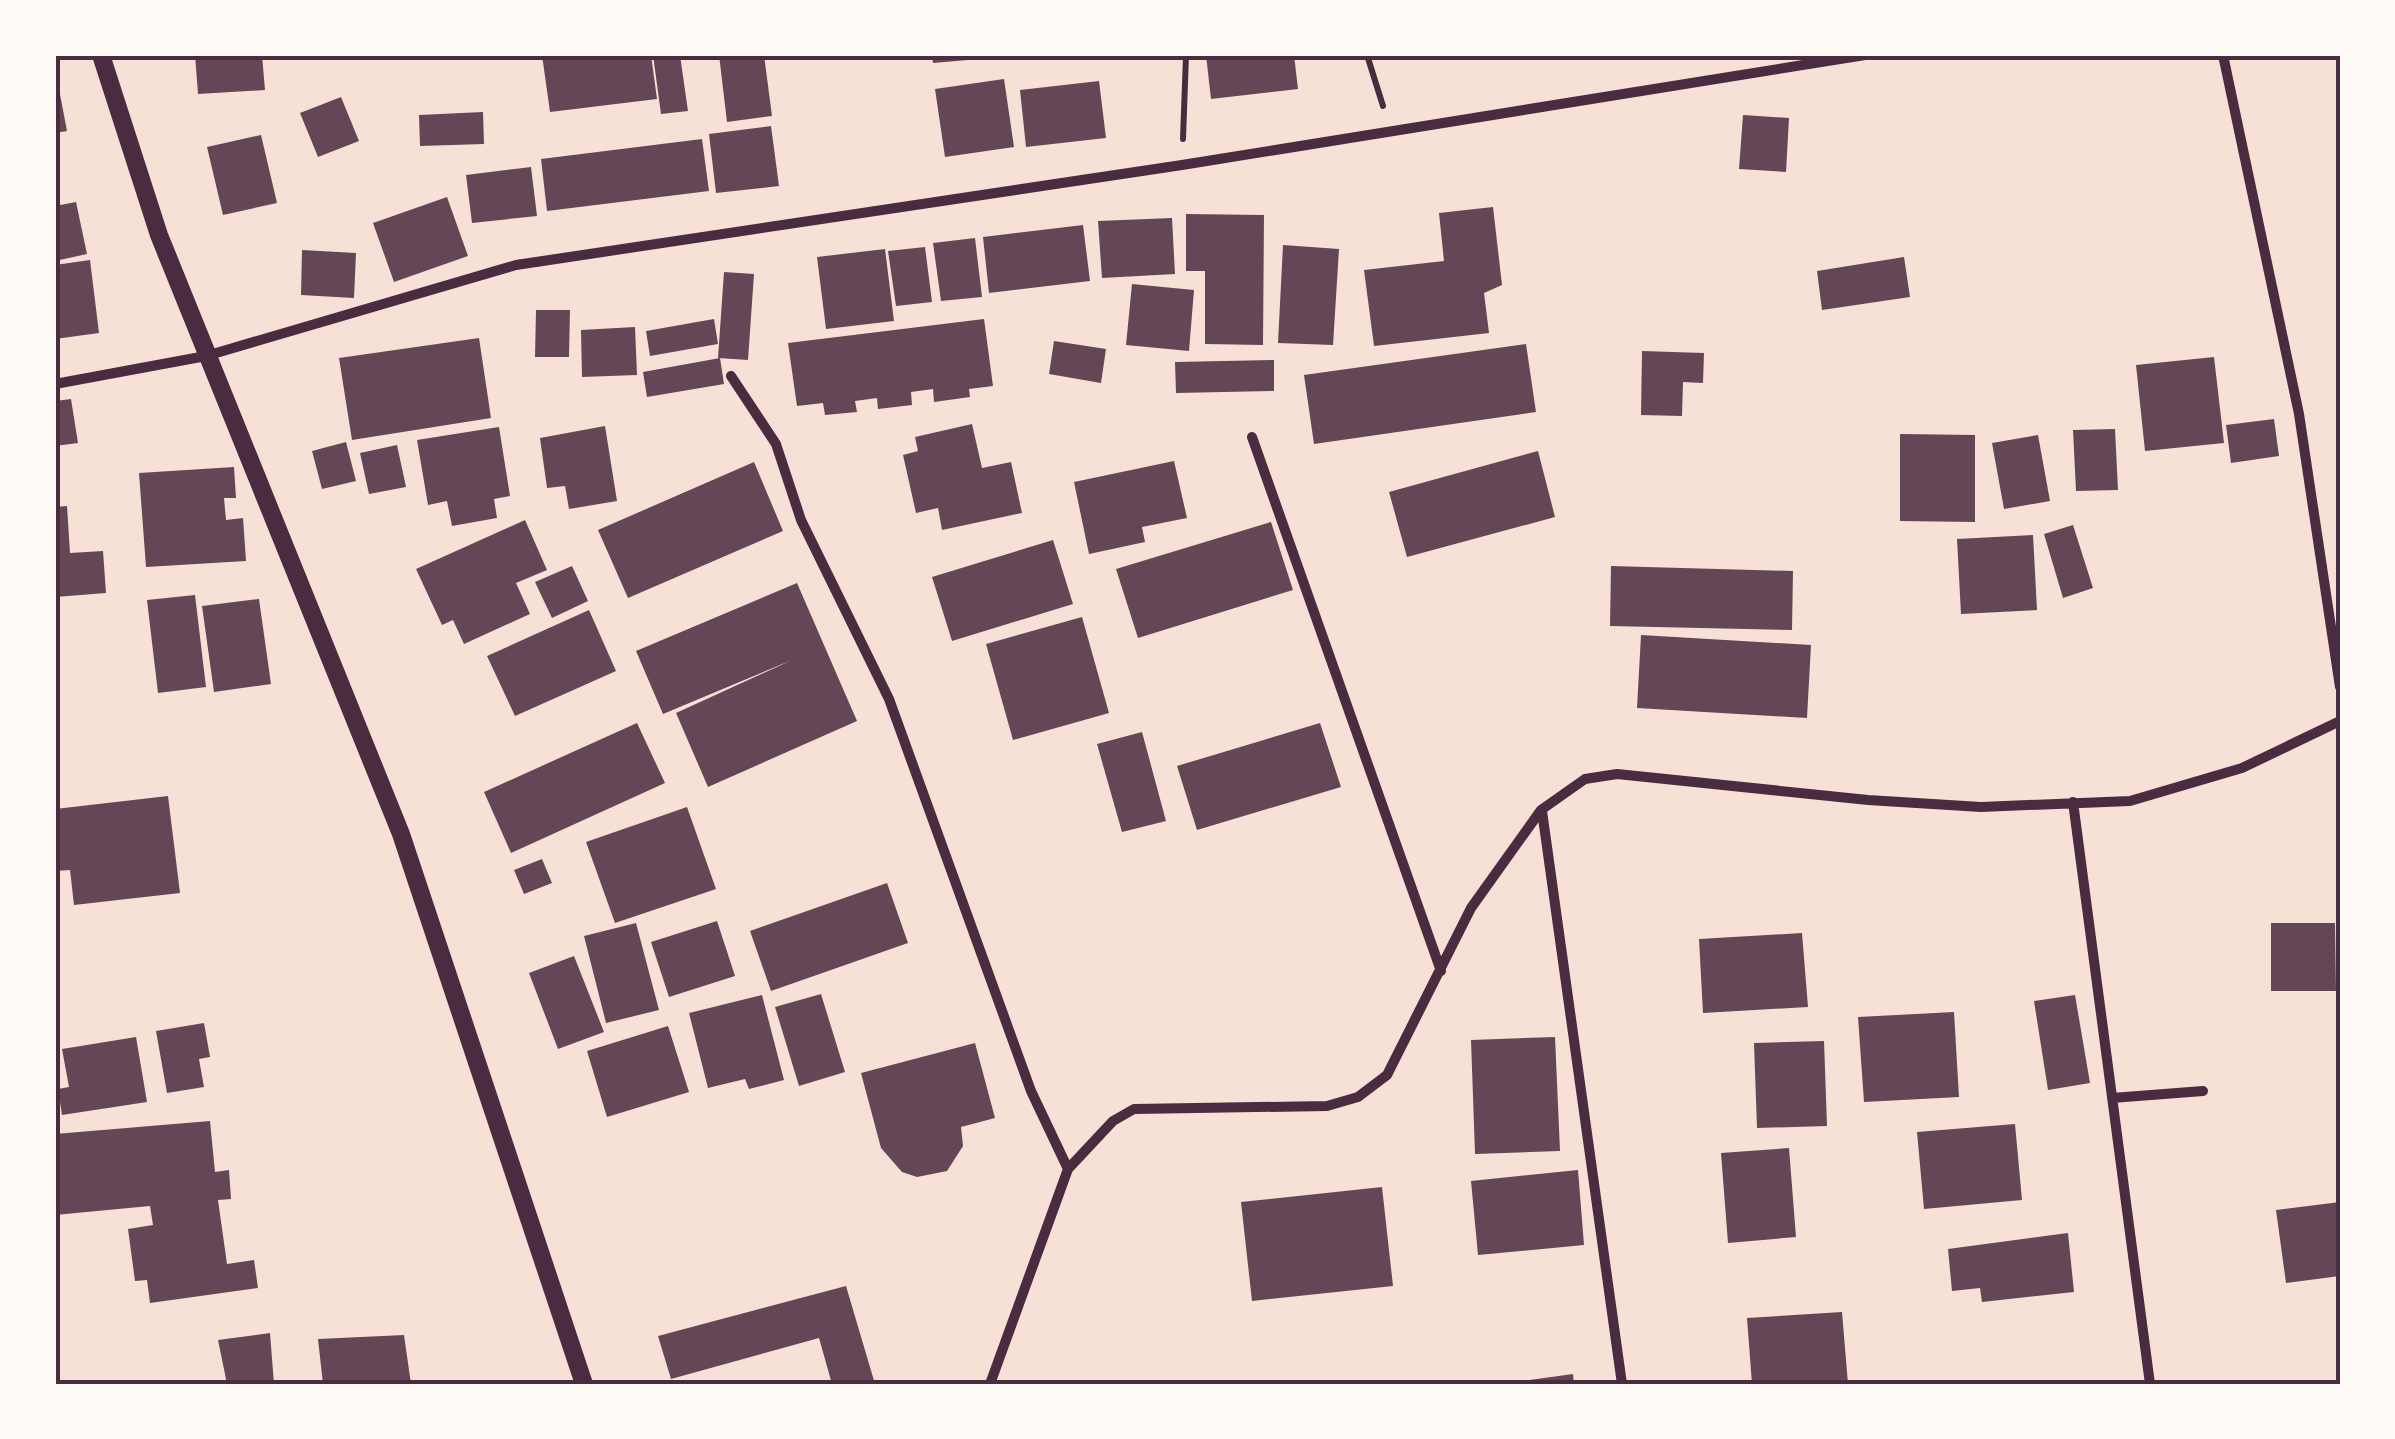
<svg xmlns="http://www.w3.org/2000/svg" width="2395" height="1439" viewBox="0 0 2395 1439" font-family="'Golos Text',sans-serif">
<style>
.building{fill:#644757}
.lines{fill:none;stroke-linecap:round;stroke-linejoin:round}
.path{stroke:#4a2c40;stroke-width:6}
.minor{stroke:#4a2c40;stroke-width:10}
.tertiary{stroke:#4a2c40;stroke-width:18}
.neatline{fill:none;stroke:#4a2c40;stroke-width:4}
</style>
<rect width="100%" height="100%" fill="#f7e1d7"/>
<path class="building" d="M195,55H262L265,90L198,94Z
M542,55H651L657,99L550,112Z
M653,55H680L688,111L661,114Z
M719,55H764L772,116L727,122Z
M932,55H991V58L933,63Z
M1206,55H1294L1298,89L1211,99Z
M55,68L67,131L55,133Z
M1004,79L1014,147L945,157L935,89Z
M1099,81L1106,138L1026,147L1020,90Z
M341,97L359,141L318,157L300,113Z
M483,112L484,144L420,146L419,115Z
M1743,115L1789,118L1786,172L1739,169Z
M771,126L779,186L716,193L709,134Z
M261,135L277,203L223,215L207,147Z
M702,139L709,191L547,211L541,159Z
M531,167L537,216L472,223L466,175Z
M447,197L468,256L394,282L373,223Z
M76,202L87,254L55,261V206Z
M1493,207L1502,285L1484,293L1489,333L1374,346L1364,270L1444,261L1439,213Z
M1186,214L1264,215L1263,345L1205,344V271H1186Z
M1172,218L1175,274L1102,278L1098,221Z
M1083,225L1090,281L989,293L983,237Z
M975,238L982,297L941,301L933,243Z
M1283,245L1339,249L1333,345L1278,343Z
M925,247L932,302L896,306L888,251Z
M885,249L894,321L826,329L817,257Z
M302,250L356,253L354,298L301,295Z
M1904,257L1910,297L1822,310L1817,271Z
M90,260L99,333L55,339V265Z
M724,272L754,274L748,360L718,358Z
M1132,284L1194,290L1189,351L1126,345Z
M536,310H570L569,357H535Z
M714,319L718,344L650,356L646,331Z
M984,319L993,386L969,389L970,397L934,402L933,389L911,392L912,405L878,409L877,398L855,401L857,412L825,415L823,403L797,406L788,343Z
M635,327L637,375L582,377L581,330Z
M479,338L491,418L352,440L339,358Z
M1054,341L1106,349L1101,383L1049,374Z
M1526,344L1536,412L1314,444L1304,375Z
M1642,351L1704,353L1703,383L1683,382L1682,416L1641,415Z
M2214,357L2224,443L2145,451L2136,365Z
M720,358L724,384L647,397L643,372Z
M1274,360V391L1176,393L1175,362Z
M71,399L78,443L55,446V401Z
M2274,419L2279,456L2231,463L2226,425Z
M972,424L982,468L1011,462L1022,513L942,530L938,508L916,513L903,455L918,451L915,437Z
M605,426L617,501L569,509L565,486L547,488L540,438Z
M499,427L510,496L494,499L497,518L452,526L447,501L428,505L417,440Z
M2115,429L2118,490L2076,491L2073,430Z
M1900,434L1975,435V522L1900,521Z
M2038,435L2050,501L2004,509L1992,443Z
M346,442L356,481L322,489L312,451Z
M397,445L406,487L369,494L360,453Z
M1538,451L1555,517L1407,557L1389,492Z
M1174,461L1187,518L1142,527L1145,542L1089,554L1074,482Z
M754,462L783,531L628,598L598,530Z
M234,467L236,498H224L226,520L243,518L246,561L146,567L139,473Z
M67,506L70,553L103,551L106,593L55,597V507Z
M525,520L547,570L516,583L530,614L464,644L453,620L442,625L416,569Z
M1271,522L1293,590L1138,638L1116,569Z
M2073,525L2093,588L2063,598L2044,534Z
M2033,535L2037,610L1961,614L1957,539Z
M1053,540L1073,604L952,641L932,577Z
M572,566L588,601L552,618L535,582Z
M1611,566L1793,571L1792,630L1610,626Z
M797,583L857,721L708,787L676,713L792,660L663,714L636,651Z
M195,595L206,687L158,693L147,600Z
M259,599L271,684L214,692L202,606Z
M589,610L616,671L515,716L487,656Z
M1082,617L1109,713L1013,740L986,644Z
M1641,635L1811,645L1807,718L1637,708Z
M637,723L665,783L511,853L484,792Z
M1320,723L1341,787L1197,830L1177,766Z
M1142,732L1166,821L1122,832L1097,744Z
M168,796L180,893L74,905L70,870L55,871V809Z
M687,807L716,889L615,923L586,842Z
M542,859L552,883L524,894L514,870Z
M887,883L908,943L771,991L750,931Z
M717,921L735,976L669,997L651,942Z
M636,923L659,1010L606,1023L584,936Z
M2271,923H2335L2336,991H2271Z
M1802,933L1808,1007L1703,1013L1699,939Z
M574,956L604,1032L558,1049L529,973Z
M821,994L845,1072L799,1086L775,1007Z
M762,995L784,1080L749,1089L745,1079L708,1088L689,1013Z
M2075,995L2090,1083L2048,1090L2034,1001Z
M1954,1012L1959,1097L1864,1102L1858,1017Z
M204,1023L210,1057L199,1059L204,1087L167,1093L156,1031Z
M668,1026L689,1092L607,1117L587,1051Z
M136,1037L147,1102L62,1115L58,1089L69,1087L62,1049Z
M1555,1037L1560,1151L1475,1154L1471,1040Z
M1824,1041L1827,1126L1757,1128L1754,1043Z
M975,1043L995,1118L961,1127L963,1146L947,1171L917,1177L902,1172L881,1148L861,1073Z
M210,1121L215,1172L229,1170L231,1199L218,1200L227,1264L254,1260L258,1288L150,1303L147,1280L135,1281L128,1229L153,1225L150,1206L55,1215V1134Z
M2015,1124L2022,1200L1924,1209L1917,1132Z
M1789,1148L1796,1237L1728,1243L1721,1153Z
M1578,1170L1584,1245L1478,1255L1471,1181Z
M1382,1187L1393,1286L1252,1301L1241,1202Z
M2340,1202V1276L2286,1283L2276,1210Z
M2068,1233L2074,1292L1982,1302L1980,1288L1952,1291L1948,1249Z
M846,1286L875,1384H832L819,1338L671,1379L658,1336Z
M1842,1312L1848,1384H1752L1747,1318Z
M270,1333L274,1384H227L218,1340Z
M404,1335L411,1384H323L318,1339Z
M1573,1374L1574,1384H1515V1382Z"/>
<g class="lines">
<path class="path" d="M1367,55L1383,106
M1183,139L1186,55"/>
<path class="minor" d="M2223,55L2299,414L2340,687
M731,376L776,444L801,520L889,699L1031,1091L1068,1169
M55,384L206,356L516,265L1182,165L1865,55
M1252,437L1441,971
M2073,802L2150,1384
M1542,811L1622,1384
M2112,1098L2203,1091
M990,1384L1068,1169L1113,1121L1134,1109L1327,1106L1358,1097L1387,1075L1471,908L1541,810L1585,779L1617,774L1868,800L1981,807L2130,801L2242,768L2340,721"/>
<path class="tertiary" d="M101,55L159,235L401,834L584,1384"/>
</g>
<rect width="2395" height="1439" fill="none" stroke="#fffaf5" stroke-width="115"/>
<rect x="58" y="58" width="2280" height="1324" class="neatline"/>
</svg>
